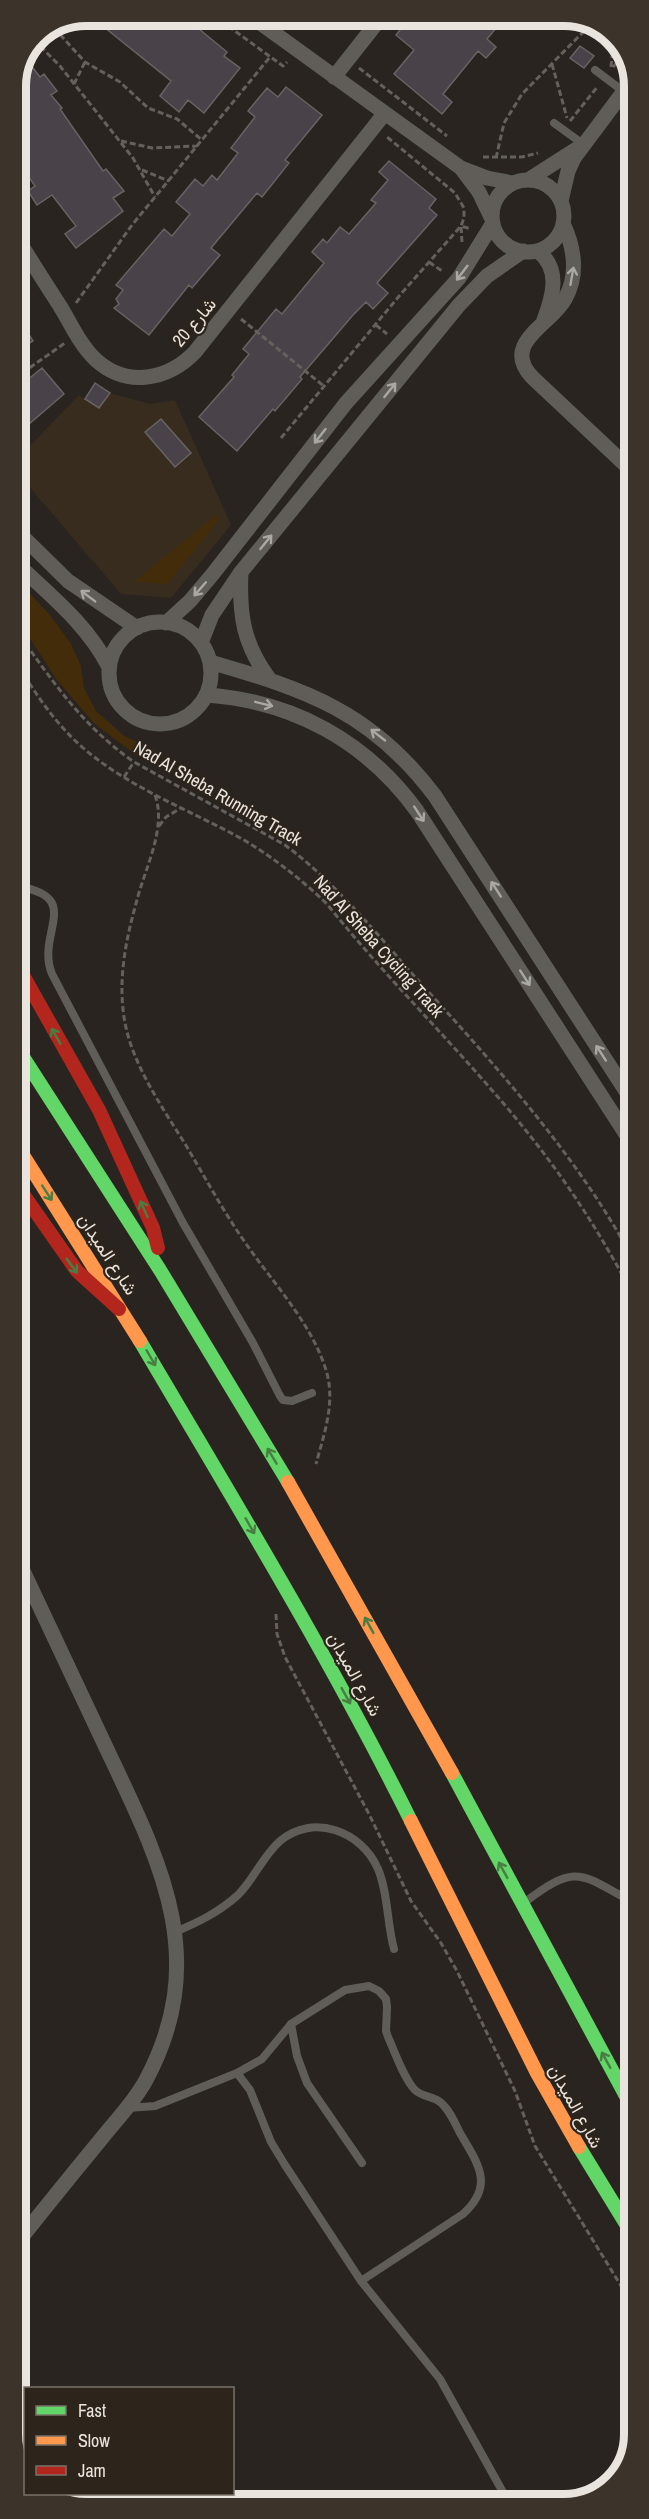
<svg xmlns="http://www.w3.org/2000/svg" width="649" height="2519" viewBox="0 0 649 2519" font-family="'Archivo Narrow',Vazirmatn,sans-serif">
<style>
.built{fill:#372c1e}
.green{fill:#432c09}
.building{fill:#494248;stroke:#676363;stroke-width:1.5}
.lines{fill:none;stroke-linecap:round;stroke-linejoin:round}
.path{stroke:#64615d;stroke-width:3;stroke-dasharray:6 3;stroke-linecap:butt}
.lane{stroke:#605d59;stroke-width:8}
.street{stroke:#605d59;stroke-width:15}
.fast{stroke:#63d668;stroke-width:14}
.slow{stroke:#ff974d;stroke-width:14}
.jam{stroke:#b3261e;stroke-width:14}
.oneway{stroke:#aba7a2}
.oneway2{stroke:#487e42}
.labels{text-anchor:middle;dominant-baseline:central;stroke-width:4.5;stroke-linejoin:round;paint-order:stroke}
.street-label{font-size:18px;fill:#e9e4dd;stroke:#2d251b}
.rim{fill:none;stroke:#e9e4dd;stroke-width:8}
</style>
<rect width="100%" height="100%" fill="#29241f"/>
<path class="built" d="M110,393L150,404L175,400L231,525L171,598L121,594L15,470V461L79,395L99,408Z"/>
<path class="green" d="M217,514L219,520L167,584L134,582Z
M15,578L50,615L71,644L81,666L84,688L96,711L123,735L154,750V756L146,759L139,757L113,738L93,722L57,680L15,616Z"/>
<path class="building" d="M89,15H182L227,52L224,56L240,68L204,113L188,100L179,112L160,96L171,81Z
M412,15H427L434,21L439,15H507L487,39L496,47L486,58L478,51L443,94L452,102L442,114L394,74L414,50L396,35Z
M580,46L594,56L584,68L570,58Z
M26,59L40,77L44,74L57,91L51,95L62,108L60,109L103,171L106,169L124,191L113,198L123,211L76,248L65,234L76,226L52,195L37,205L28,191L35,186L20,164L28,159L15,143V85Z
M286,87L322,115L285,160L289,163L262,197L257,193L211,248L220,255L192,288L189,285L149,335L114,308L119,304L116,299L123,290L116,285L164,229L172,236L190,214L176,202L195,179L203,186L212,175L217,180L238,153L231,148L255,117L248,111L267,88L278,97Z
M389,161L436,199L429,208L437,215L377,283L388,293L373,309L366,302L353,315L300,377L302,379L275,411L273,409L237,451L199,417L234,377L232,375L249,354L243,349L276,309L282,314L324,263L312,252L323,239L327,243L340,227L349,234L376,203L371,200L388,180L379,172Z
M15,312L33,341L15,352Z
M42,368L64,394L15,436V390Z
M95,383L110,393L99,408L85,399Z
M161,419L191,453L175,467L145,432Z"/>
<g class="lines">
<path class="path" d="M233,19L228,26L283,66L287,62
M54,28L85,62L120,82L148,108L177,119L202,140
M47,31H57
M34,40L60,66L133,158L155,197
M552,64L567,118
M611,67L614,36
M613,67L624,55
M359,68L447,136
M74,84L85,62
M570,121L598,86
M121,141L152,148L197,146
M483,157H522L538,153
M496,158L504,123L522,94L591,24
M142,170L169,181
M462,242L461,226L471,229
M429,262L442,271
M76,303L132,225L270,57
M241,319L325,387
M376,325L387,334
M15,378L65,343
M281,438L400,295L461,226L464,218V208L455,193L387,137
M15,629C52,680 81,725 134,762L285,845C336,883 374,931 416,978C495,1065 577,1155 633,1259
M15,660C34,692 54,722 82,747C129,788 190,810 244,840C274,858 302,880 327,904C398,993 483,1071 551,1163C582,1205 609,1249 633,1295
M124,777L134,762
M155,795C167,828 145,868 137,900C123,949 114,999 132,1048C145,1083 167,1115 187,1147C207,1181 226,1216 249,1248C276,1286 312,1325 326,1370C336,1402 324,1434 316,1464
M159,826L166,817L181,808
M276,1614L277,1634L285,1657L369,1814L411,1901L441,1943L457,1971L515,2091L535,2146L634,2307"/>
<path class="lane" d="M595,70L623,91
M554,123L583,144
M15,886C86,896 35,933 52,974L183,1223L253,1343L280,1396L283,1400L292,1401L312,1393
M525,1902C578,1862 580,1874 634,1903
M175,1932C199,1922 219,1912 238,1895C254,1879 263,1856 280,1841C313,1813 362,1831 378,1869C388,1892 387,1924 394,1949
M291,2024L297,2056L307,2083L362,2163
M237,2073L250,2090L271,2142L285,2165L361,2281L440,2379L509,2503
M128,2108L155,2106L237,2073L262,2059L291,2024L345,1990L369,1986L379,1991L386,1999L387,2007L386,2031L388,2037C395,2052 404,2079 415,2090C422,2097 433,2096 440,2102C449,2109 455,2123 460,2133C478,2164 495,2185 463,2214L361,2281"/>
<path class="street" d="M249,15L461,168L479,192L492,219
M334,77L383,15
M461,168L487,178L513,183
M528,180L578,148
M492 216a36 36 0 1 1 72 0a36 36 0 1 1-72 0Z
M561,201L568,171L574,158L633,79
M563,223C574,247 579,274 565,299C552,324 500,343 532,377L633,472
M15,235C30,259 45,283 60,306C71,324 80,345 96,360C127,388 168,380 195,352L385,113
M538,251C561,269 553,296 544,320
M15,529L68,581L137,628
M15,562C50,595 87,624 109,667
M241,572C239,615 243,644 270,680
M109 673a51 51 0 1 1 102 0a51 51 0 1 1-102 0Z
M166,623L190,601L212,575L346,403L459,278L493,223
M201,643L212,615L241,572L459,305L487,276L523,251
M210,662C307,690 372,712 435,796L633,1102
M206,695C293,701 366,741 417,811L633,1145
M16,1556C45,1618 74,1680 103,1741C157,1856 213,1955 146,2080C135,2101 117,2119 102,2138C73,2173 45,2208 16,2244"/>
<path class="fast" d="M16,1046L160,1270L288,1482
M140,1341C233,1499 329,1656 411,1821
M452,1773L634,2111
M579,2147L634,2237"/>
<path class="slow" d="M16,1144L140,1341
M288,1482L452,1773
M411,1821L537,2073L579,2147"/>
<path class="jam" d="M15,961L99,1110L153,1228L158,1248
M16,1184L77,1271L119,1309"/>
</g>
<defs><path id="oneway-shaft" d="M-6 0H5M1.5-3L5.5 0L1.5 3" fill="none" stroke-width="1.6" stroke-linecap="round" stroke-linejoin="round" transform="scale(1.5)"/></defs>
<g class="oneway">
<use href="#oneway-shaft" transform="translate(462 273) rotate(127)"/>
<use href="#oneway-shaft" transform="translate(572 276) rotate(-80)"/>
<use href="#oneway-shaft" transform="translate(390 390) rotate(-51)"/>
<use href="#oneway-shaft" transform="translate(320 436) rotate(128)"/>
<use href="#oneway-shaft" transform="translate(266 542) rotate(-51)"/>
<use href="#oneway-shaft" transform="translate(200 589) rotate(131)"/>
<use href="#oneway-shaft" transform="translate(88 596) rotate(-143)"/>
<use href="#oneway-shaft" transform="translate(264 704) rotate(14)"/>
<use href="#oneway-shaft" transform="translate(378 735) rotate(-142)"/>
<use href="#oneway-shaft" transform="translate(419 814) rotate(57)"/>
<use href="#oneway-shaft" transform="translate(496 889) rotate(-123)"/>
<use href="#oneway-shaft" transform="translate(525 978) rotate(57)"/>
<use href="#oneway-shaft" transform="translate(601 1053) rotate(-123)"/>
</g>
<g class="oneway2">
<use href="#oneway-shaft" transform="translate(56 1036) rotate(-120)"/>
<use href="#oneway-shaft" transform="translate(47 1193) rotate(57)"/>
<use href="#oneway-shaft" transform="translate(144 1209) rotate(-114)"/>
<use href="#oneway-shaft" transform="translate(72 1266) rotate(54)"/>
<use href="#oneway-shaft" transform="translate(151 1358) rotate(60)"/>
<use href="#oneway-shaft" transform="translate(272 1456) rotate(-121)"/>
<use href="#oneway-shaft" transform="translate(250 1526) rotate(60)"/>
<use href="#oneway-shaft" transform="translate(369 1625) rotate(-119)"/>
<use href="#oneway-shaft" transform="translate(346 1696) rotate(61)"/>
<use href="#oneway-shaft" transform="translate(503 1870) rotate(-119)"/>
<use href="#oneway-shaft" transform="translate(606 2060) rotate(-119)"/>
</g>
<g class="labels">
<g class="street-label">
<text transform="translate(194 322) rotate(-50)">شارع 20</text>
<text transform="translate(218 793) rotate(30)">Nad Al Sheba Running Track</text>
<text transform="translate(379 946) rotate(48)">Nad Al Sheba Cycling Track</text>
<text transform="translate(108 1254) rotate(57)">شارع الميدان</text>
<text transform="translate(355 1674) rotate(61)">شارع الميدان</text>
<text transform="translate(576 2106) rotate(61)">شارع الميدان</text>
</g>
</g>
<path d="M0 0H649V2519H0ZM86 26H564A60 60 0 0 1 624 86V2434A60 60 0 0 1 564 2494H86A60 60 0 0 1 26 2434V86A60 60 0 0 1 86 26Z" fill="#3c342b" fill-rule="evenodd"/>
<path class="rim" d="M86 26H564A60 60 0 0 1 624 86V2434A60 60 0 0 1 564 2494H86A60 60 0 0 1 26 2434V86A60 60 0 0 1 86 26Z"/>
<rect x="24" y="2387" width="210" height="108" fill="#2d251b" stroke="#787169" stroke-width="1.5"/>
<rect x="36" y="2406" width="30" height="9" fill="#63d668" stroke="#787169" stroke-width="1.5"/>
<text x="78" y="2417" font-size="18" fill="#e9e4dd">Fast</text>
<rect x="36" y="2436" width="30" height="9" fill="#ff974d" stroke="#787169" stroke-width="1.5"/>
<text x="78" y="2447" font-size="18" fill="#e9e4dd">Slow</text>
<rect x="36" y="2466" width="30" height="9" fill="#b3261e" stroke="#787169" stroke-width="1.5"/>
<text x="78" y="2477" font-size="18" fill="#e9e4dd">Jam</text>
</svg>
